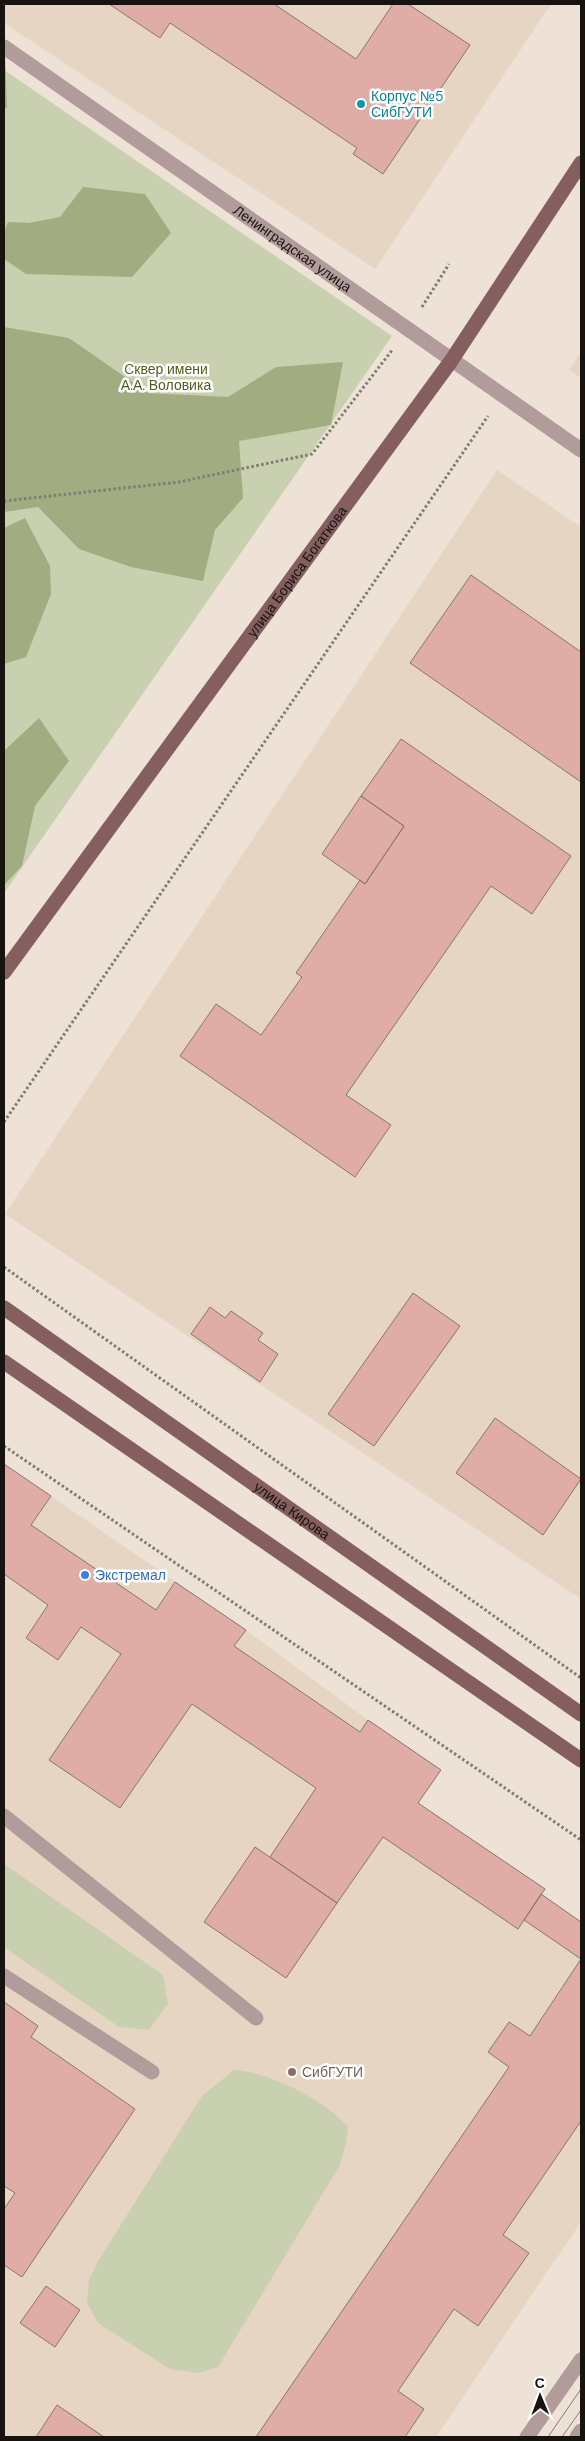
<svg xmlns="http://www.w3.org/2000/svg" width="585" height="2441" viewBox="0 0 585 2441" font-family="'DM Sans',sans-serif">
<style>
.built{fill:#e6d5c3}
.green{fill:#c8d0af}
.forest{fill:#a2ac81}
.building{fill:#e0ada6;stroke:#867573}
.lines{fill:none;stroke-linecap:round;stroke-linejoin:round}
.path{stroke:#837b73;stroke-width:3;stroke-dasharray:2.5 2.5;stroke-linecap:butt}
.minor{stroke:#b29b9b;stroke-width:15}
.major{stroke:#855e60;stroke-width:15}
.tram{stroke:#847c73;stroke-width:1}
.culture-dot{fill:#0f9aa8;stroke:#fff;stroke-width:2}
.shop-dot{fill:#3f7fe0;stroke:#fff;stroke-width:2}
.education-dot{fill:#8d6e63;stroke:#fff;stroke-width:2}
.labels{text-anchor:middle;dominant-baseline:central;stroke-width:5;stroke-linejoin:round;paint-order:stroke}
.culture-label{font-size:14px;fill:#0d838f;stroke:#fff;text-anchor:start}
.street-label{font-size:14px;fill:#17130f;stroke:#fff}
.park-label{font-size:14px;fill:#525e1c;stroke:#fff}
.shop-label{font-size:14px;fill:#366cbe;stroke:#fff;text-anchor:start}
.education-label{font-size:14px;fill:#785e54;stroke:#fff;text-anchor:start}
</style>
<rect width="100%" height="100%" fill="#ede2d5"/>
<path class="built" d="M4,4H551L375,269L4,23Z
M581,352V378L569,370Z
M497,470L581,527V1599L5,1214Z
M4,1464L246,1630L368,1720L441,1770L418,1803L545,1889L541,1895L581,1922V2222L436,2437H4Z"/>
<path class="green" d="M4,70L392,336L4,893Z
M4,1864L163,1975L168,2004L149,2030L119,2027L4,1947Z
M234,2070C270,2072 325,2100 348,2127L346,2143L340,2165L218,2367L198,2373L170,2369L98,2323L87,2303L89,2281L98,2261L202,2096Z"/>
<path class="forest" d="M4,52L5,53L7,108H4Z
M83,187L145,194L171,233L132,277L26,274L4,259V232L8,222L29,223L60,217Z
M4,327L69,338L148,393L228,397L276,367L343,362L331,425L239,441L243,498L215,530L203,581L131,567L79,549L38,507L4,512Z
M25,518L50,566L51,594L26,657L4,664V528Z
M39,718L69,761L35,806L22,866L4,885V751Z"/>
<path class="building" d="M109,4H274L356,59L393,4H408L470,45L383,174L353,154L357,148L170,23L160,38Z
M471,575L581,652V782L410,663Z
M401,739L571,856L532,914L491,886L346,1095L391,1125L355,1177L180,1056L216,1004L261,1035L302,977L296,973L360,880L365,884L404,826L361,796Z
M361,796L404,826L365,884L322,854Z
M413,1293L460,1326L374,1446L328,1414Z
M210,1307L225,1318L231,1311L263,1333L258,1340L278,1354L260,1382L191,1334Z
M495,1418L581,1479L543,1535L456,1473Z
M4,1464L51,1496L31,1525L156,1610L175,1582L246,1630L234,1646L360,1732L368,1720L441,1770L418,1803L545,1889L518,1929L383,1837L337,1903L270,1857L316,1788L192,1704L120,1808L49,1760L121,1654L81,1627L58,1660L26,1638L48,1605L4,1574Z
M255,1847L337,1903L286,1978L204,1922Z
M541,1894L581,1922V1959L524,1920Z
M581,1959V2121L503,2235L529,2253L478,2326L454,2309L398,2391L424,2409L405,2437H256L509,2067L488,2052L509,2022L530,2036Z
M4,2002L38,2026L31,2037L135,2109L22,2277L4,2265V2209L15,2193L4,2186Z
M46,2286L80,2310L55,2347L20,2323Z
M57,2405L104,2437H36Z"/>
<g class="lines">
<path class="path" d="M422,307L449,264
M4,501L179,482L312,454L393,349
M4,1122L488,416
M4,1267L581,1678
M4,1446L581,1840"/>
<g class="minor">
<path id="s1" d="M4,47L581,450"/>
<path d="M4,1816L256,2018"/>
<path d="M4,1976L152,2072"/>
<path d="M527,2437L581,2360"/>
<path d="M577,2437L581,2431"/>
</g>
<g class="major">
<path id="s2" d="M4,972L451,361L581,163"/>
<path id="s3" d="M4,1308L581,1714"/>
<path d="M4,1362L581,1760"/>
</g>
<path class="tram" d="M548,2437L581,2389
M562,2437L581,2410"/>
</g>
<circle class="culture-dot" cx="361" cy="104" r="5"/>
<circle class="shop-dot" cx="85" cy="1575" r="5"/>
<circle class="education-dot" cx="292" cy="2072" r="5"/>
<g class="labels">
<g class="culture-label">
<text x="371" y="96">Корпус №5<tspan x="371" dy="16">СибГУТИ</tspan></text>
</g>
<g class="street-label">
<text stroke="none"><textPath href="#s1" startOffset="352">Ленинградская улица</textPath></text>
<text stroke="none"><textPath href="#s2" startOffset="496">улица Бориса Богаткова</textPath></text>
<text stroke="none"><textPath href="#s3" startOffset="352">улица Кирова</textPath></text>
</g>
<g class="park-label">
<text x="166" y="369">Cквер имени<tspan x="166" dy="16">А.А. Воловика</tspan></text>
</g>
<g class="shop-label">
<text x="95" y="1575">Экстремал</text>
</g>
<g class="education-label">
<text x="302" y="2072">СибГУТИ</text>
</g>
</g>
<rect width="585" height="2441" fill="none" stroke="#17130f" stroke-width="10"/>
<g transform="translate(540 2396) rotate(359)" stroke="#ffffff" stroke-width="4" paint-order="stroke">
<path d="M0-4L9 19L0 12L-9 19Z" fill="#17130f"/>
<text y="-8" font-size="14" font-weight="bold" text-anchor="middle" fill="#17130f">С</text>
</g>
</svg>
